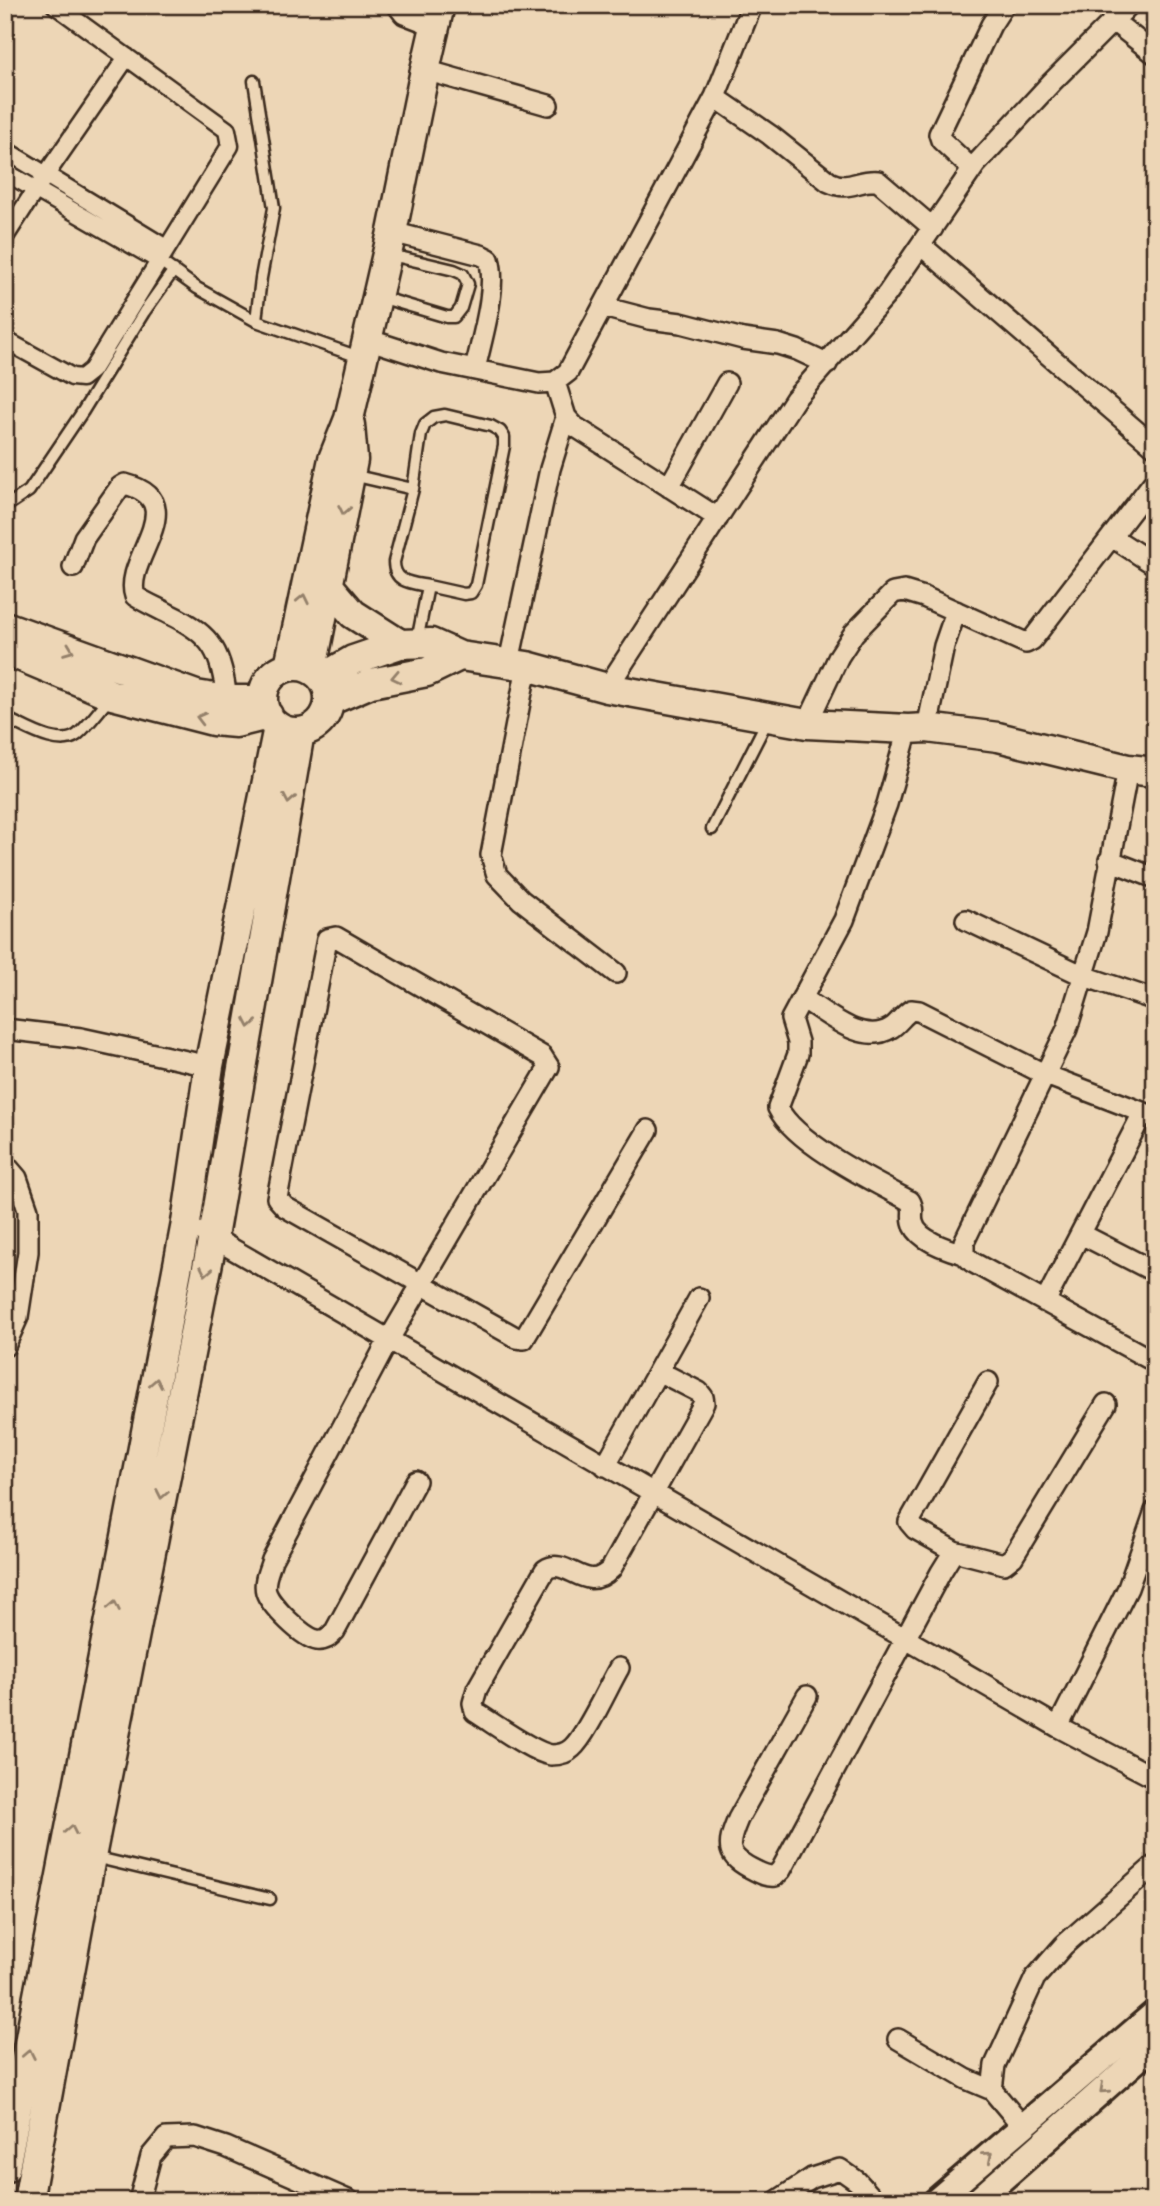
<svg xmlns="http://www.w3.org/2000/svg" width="1160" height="2206" viewBox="0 0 1160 2206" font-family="'Indie Flower',sans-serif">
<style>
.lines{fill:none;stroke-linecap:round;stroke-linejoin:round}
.service-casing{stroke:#3b2a1e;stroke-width:15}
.pedestrian-casing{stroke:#3b2a1e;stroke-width:21}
.minor-casing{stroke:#3b2a1e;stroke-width:24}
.tertiary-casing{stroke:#3b2a1e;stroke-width:30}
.secondary-casing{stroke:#3b2a1e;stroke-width:33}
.service{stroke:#edd6b6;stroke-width:10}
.pedestrian{stroke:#edd6b6;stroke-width:16}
.minor{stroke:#edd6b6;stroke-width:19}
.tertiary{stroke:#edd6b6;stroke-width:24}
.secondary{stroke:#edd6b6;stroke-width:28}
.oneway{stroke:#94806a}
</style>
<rect width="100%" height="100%" fill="#edd6b6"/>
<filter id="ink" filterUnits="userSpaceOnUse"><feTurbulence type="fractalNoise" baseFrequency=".0143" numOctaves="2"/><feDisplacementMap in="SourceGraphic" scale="14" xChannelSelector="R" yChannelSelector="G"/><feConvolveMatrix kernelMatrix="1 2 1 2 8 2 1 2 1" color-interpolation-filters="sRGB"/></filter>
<g filter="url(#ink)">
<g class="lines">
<defs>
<path id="service" d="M254,81L274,208L261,278L256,321
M160,261L197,288L256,321L362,358
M380,297L447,317H454L461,308L468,284L463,274L454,270L391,255
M352,475L413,489
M5,507L29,491L83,411L144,312L174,270
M417,641L428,586L464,594L471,593L476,585L504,446V437L500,431L491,426L445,415L434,417L425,424L421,434L413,489L394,562C394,583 412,583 428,586
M5,718C24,726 58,749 77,735C89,725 100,709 110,698
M712,829L767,721
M94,1857L270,1899"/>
<path id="pedestrian" d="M5,150L166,248
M5,172L160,261
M5,237L36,189L127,57
M5,340L72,377L82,378L92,370L230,146L227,130L55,5"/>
<path id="minor" d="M397,5L404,14L435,26
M1112,20L1155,54
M425,70L548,105
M715,97L770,135L829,182C850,192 857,179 878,181L933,228
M972,169L941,140L939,134L991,25L1004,5
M392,232L481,255L489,259C498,289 481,340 475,370
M922,246L1155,447
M603,307L649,319L681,323L743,339L778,344L797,350L827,364
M367,339L441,363L539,383L555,382L568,372L715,97L752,5
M555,382L566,417L574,426L718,518
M669,487L727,383
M1112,537L1155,565
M73,567L84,538L120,487L125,484C194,502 122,560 135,596C146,603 158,608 169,614C214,635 221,653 227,700
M509,662L550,469L566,417
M527,666L491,855L497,875L521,900L616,973
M607,688L795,399L887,294L976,164L1052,82L1129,5
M807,724L839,656L854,633L893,593L904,591L924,597L1026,643L1032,640L1155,480
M927,728L944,646L956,611
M908,729L887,804L844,920L791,1019L798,1042V1054L778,1108C795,1143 874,1182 910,1201C915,1209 911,1213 913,1222C916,1240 949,1250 964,1254
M1128,769L1097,932L1067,1029L964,1242V1254L972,1262L1155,1362
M1109,860L1155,878
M966,920L1084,976L1155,1000
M802,998C827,1013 862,1046 891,1028C898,1024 903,1015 911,1010L919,1011L1046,1075L1155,1117
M5,1029L81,1038L209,1066
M5,1164L17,1178L28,1210V1252L18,1317L5,1346
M203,1232L1058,1727L1155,1778
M1081,1234L1155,1272
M1045,1302L1143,1113
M605,1466L699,1298
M416,1481L335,1631C329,1637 326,1641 317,1640C303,1638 270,1605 266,1592C263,1581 269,1570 272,1560L388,1341L549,1067L542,1056L336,937L327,939L277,1198L285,1207L517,1338L524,1339L648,1130
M954,1551L915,1529L909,1522L988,1382
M619,1668C608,1687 586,1736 572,1748C567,1753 558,1755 551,1755C532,1752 493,1723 475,1712L473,1703L477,1689L545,1570C567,1555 585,1596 611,1569L704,1403L703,1397L699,1392L658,1371
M807,1696L738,1819C726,1847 726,1856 754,1870C762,1874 767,1877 775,1876L781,1870L941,1572L954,1551L1004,1564L1013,1557L1106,1404
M1058,1727L1128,1588L1155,1511
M898,2039L966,2079L992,2090
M1023,2127L992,2090L995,2065L1035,1978L1064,1945L1155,1865
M139,2201L151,2156L166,2138L195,2137L226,2147L350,2201
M777,2201L812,2178L840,2169L857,2181L875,2201"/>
<path id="tertiary" d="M936,2201L1155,2013
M977,2201L1155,2044"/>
<path id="secondary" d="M329,586L353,614L400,644
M5,626L196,695L227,700H263
M5,650L112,695L213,721L236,723L268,715
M289,666L333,459L349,419L392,232L425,70L440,5
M263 699a33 33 0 1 1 66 0a33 33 0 1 1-66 0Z
M312,669L353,460L350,425
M322,678L353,660L400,644L431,643L460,656L527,666L607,688L807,724L908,729L927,728L998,737L1128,769L1155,772
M329,701L371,683L427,672L460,656
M5,2168L186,1223L209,1066L278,727
M28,2201L91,1857L213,1237L300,732"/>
</defs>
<use href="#service" class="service-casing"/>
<use href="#pedestrian" class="pedestrian-casing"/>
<use href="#minor" class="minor-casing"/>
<use href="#tertiary" class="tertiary-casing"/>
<use href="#secondary" class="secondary-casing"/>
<use href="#service" class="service"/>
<use href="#pedestrian" class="pedestrian"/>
<use href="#minor" class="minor"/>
<use href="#tertiary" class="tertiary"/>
<use href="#secondary" class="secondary"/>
</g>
<defs><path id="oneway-chevron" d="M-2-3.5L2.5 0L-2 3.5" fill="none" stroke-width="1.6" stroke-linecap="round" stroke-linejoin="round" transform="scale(1.75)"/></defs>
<g class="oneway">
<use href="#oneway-chevron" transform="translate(344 510) rotate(101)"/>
<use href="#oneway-chevron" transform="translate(303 599) rotate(-78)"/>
<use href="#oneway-chevron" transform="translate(69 650) rotate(21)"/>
<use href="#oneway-chevron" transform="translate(396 677) rotate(168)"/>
<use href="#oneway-chevron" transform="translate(201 718) rotate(-166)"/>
<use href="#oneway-chevron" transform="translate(289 799) rotate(100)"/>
<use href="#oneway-chevron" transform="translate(250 1023) rotate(100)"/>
<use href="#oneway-chevron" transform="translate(206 1271) rotate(101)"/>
<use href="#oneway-chevron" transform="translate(156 1383) rotate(-79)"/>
<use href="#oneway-chevron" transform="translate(162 1494) rotate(101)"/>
<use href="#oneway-chevron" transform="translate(114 1606) rotate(-79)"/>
<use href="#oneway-chevron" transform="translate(71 1830) rotate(-79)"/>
<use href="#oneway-chevron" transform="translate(29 2054) rotate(-79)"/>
<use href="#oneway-chevron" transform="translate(1104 2089) rotate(138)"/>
<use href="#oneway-chevron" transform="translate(988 2156) rotate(-41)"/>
</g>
</g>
<rect width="1160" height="2206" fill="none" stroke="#edd6b6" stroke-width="28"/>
<rect x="14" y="14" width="1132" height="2178" fill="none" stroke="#3b2a1e" stroke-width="2.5" filter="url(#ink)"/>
</svg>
